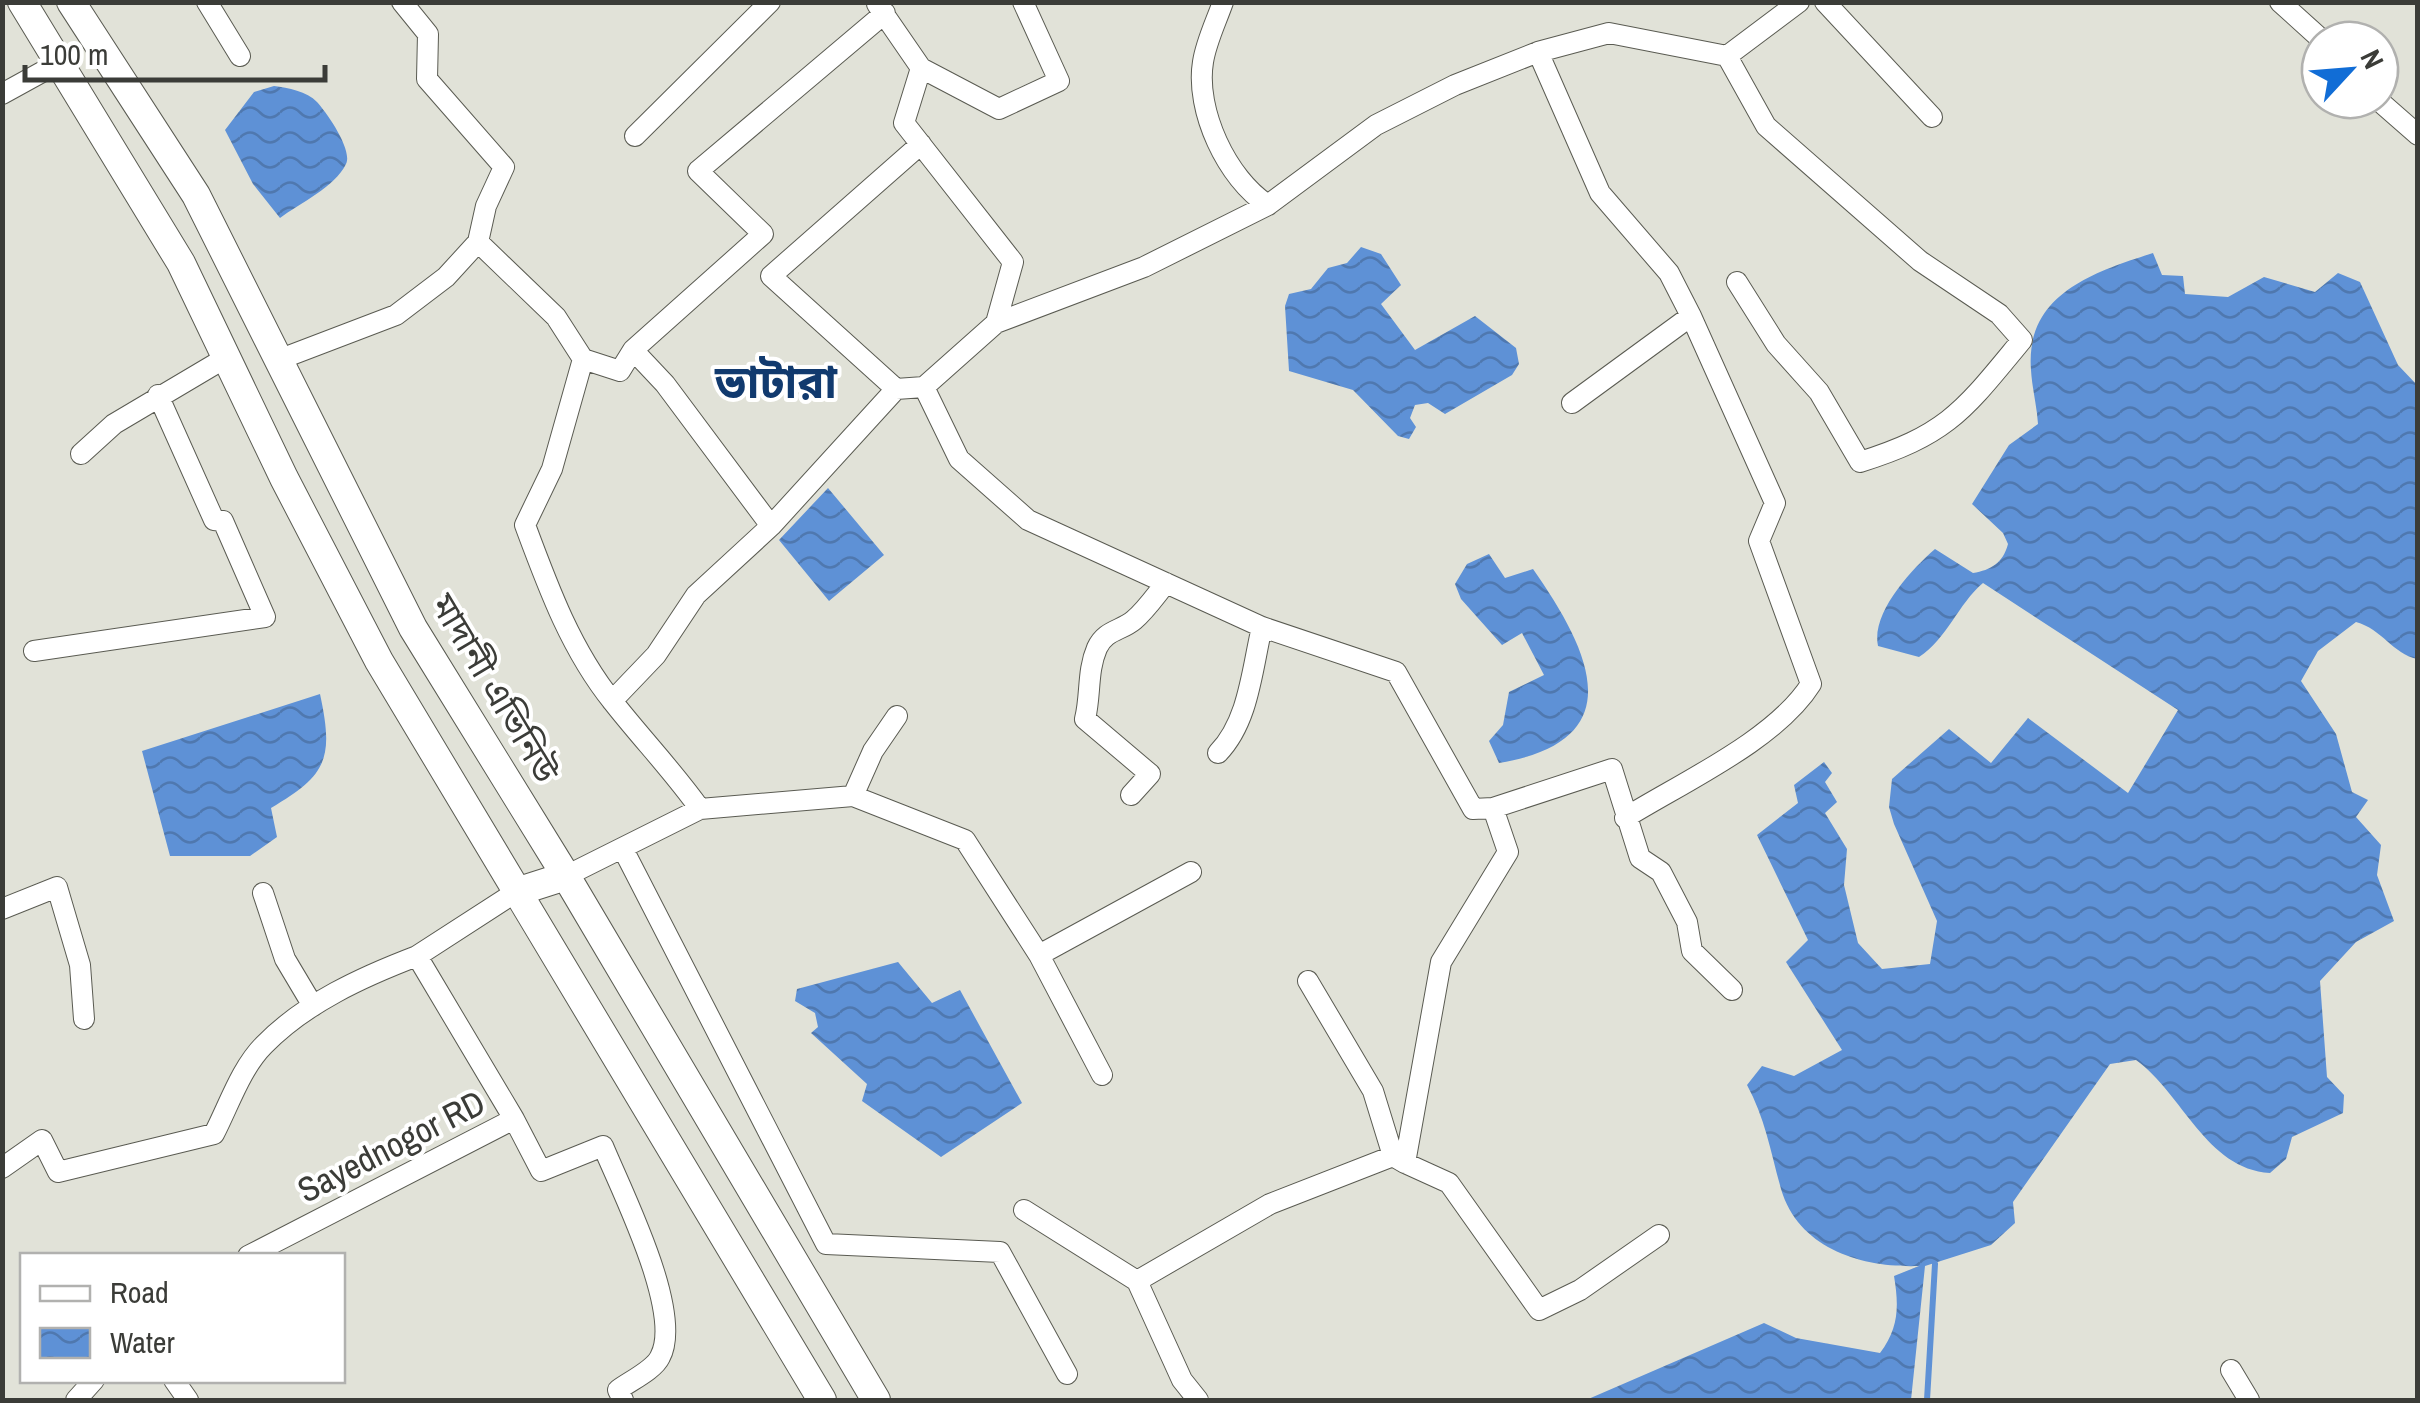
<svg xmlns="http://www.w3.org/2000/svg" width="2420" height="1403" viewBox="0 0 2420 1403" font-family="'Archivo Narrow','Noto Sans Bengali',sans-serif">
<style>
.water{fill:url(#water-waves)}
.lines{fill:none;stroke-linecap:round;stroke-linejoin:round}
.stream{stroke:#5e91d6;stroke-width:6}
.street-casing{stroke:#5a5b52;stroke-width:22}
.secondary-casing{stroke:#5a5b52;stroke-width:30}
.street{stroke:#fff;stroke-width:20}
.secondary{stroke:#fff;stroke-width:28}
.labels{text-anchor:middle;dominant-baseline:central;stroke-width:8;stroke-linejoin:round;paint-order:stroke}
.street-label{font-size:35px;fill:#3b3c38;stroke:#fff}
.district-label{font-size:45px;font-weight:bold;fill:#113a6e;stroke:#fff}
</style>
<defs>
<pattern id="water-waves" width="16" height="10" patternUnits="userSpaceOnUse" patternTransform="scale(2.5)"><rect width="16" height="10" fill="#5e91d6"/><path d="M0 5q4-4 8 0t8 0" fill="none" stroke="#4f78af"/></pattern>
</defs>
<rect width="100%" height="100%" fill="#e1e2d8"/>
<path class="water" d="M274,86C288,88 307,91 317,102C327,113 353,150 346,164C335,187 300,203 280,218L253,184L225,130L254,92Z
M1361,247L1381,254L1401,285L1381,304L1415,350L1475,316L1516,348L1519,364L1512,375L1445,414L1428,403L1415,405L1410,418L1416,427L1409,439L1398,436L1353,390L1289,371L1285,306L1289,294L1311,289L1328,268L1347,263Z
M2153,253L2162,275L2183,276L2185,294L2228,297L2264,277L2315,292L2338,273L2360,282L2398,365L2417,385V659C2393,654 2382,629 2356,622L2318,651L2301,681L2336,734L2352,792L2368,800L2356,817L2381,845L2377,875L2394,921L2356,942L2320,981L2327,1077L2344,1095L2343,1113L2292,1137L2286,1159L2270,1173C2206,1169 2183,1094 2136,1060L2110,1064L2013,1202L2015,1223L1991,1245L1925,1266L1911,1400H1586L1764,1323L1796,1338L1880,1353C1899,1328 1899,1306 1894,1276L1919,1266C1864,1268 1799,1250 1781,1189C1771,1153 1765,1118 1747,1085L1762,1066L1794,1076L1842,1050L1786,962L1808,940L1757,835L1798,803L1794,785L1824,762L1832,773L1825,782L1837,802L1825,813L1847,849L1844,885L1858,943L1882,969L1930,964L1937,921L1894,824L1889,807L1892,779L1949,729L1991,763L2028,718L2128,793L2178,710L1983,583C1958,604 1947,639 1919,657L1878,646C1871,613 1911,570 1935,549L1973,573C1991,570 2003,563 2008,544L2003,533L1972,504L2009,445L2038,424C2037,406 2032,388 2031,370C2025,294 2094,272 2153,253Z
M828,488L884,555L829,601L779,540Z
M1489,554L1505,578L1533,569C1589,649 1635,740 1499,763L1489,741L1503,725L1509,692L1544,675L1522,633L1502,645L1461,599L1455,584L1467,564Z
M320,694C334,759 327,775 271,808L277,837L250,856H170L142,751Z
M898,962L932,1003L960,990L1022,1103L941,1157L862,1101L867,1084L811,1033L818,1027L815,1013L795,1001L797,989Z"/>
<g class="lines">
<path class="stream" d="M1927,1400L1935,1264"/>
<defs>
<path id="street" d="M207,2L240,56
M402,2L428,34L427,79L504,167L486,206L478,242L556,317L583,359L552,469L525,525C548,587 571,650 613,702C642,739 673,771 700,809L853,796L965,840L1039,955L1102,1075
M1223,2C1216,22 1206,42 1203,62C1195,110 1227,179 1268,205
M1825,2L1932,117
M2280,2L2322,40
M877,4L921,68L999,109L1059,81L1023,2
M1538,52L1600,193L1669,273L1691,316
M1727,56L1766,126L1920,261L1999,314L2022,340C1964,410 1949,434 1860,462L1819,392L1776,344L1737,282
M2,94L62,61
M2378,100L2418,135
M635,136L770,2
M996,323L1144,267L1268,205L1376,125L1455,85L1538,52L1609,33L1727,56L1799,2
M633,350L665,384L771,526
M583,359L620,371L633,350L763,234L698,171L885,13
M278,360L396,315L446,277L478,242
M924,387L959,459L1028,520L1262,627L1396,672L1473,809L1493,808L1508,852L1441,962L1405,1163L1449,1183L1539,1310L1580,1290L1659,1235
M896,389L771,276L921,144
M1572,403L1691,316L1775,503L1759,541L1811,684C1776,740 1681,783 1625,818
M81,454L114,424L227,357
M34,651L265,617L223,521L214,520L158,395
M612,701L656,655L696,595L771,526L896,389L924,387L996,323L1013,262L904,123L921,68
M1218,753C1249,721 1252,669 1262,627
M1131,795L1150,774L1085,719C1091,695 1087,671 1097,648C1105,630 1121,631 1134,620C1146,610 1156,595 1166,583
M853,796L873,751L897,716
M1493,808L1612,769L1640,858L1661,872L1687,922L1692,951L1732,990
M623,849L826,1244L1000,1252L1067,1374
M566,876L700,809
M263,893L285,959L313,1006
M2,909L57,887L80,965L84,1019
M1039,955L1191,872
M417,956L516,892
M1308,981L1373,1091L1393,1156
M514,1119L541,1171L603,1146C621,1190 684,1313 660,1357C654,1370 630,1381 618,1390L623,1400
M2,1168L42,1140L58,1172L214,1134C229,1105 241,1068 264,1045C305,1003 362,977 417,956L514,1119L248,1256
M1024,1210L1137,1281L1182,1380L1198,1400
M1137,1281L1270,1204L1393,1156L1405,1163
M2231,1370L2249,1400
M174,1380L188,1400
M76,1400L94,1380"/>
<path id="secondary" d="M22,2L181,263L284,478L379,661L822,1400
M71,2L196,195L413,628L566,876L876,1400
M516,892L566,876"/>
</defs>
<use href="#street" class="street-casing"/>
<use href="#secondary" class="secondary-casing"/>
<use href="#street" class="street"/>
<use href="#secondary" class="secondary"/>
</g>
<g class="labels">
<g class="street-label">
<text transform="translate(495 688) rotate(59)">মাদানী এভিনিউ</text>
<text transform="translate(391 1146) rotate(-27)">Sayednogor RD</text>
</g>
<g class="district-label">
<text x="776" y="381">ভাটারা</text>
</g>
</g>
<rect width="2420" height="1403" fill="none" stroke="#3b3c38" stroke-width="10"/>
<rect x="20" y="1253" width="325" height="130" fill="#ffffff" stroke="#b1b1af" stroke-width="2.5"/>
<rect x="40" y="1286" width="50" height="15" fill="#ffffff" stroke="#b1b1af" stroke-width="2.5"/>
<text x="110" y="1303" font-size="30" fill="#3b3c38">Road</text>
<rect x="40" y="1328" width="50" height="30" fill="url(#water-waves)" stroke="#b1b1af" stroke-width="2.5"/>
<text x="110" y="1353" font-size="30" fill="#3b3c38">Water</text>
<g transform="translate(2350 70) rotate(64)"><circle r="48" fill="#ffffff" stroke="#b1b1af" stroke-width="2.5"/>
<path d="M0-8L18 38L0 25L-18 38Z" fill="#116dd6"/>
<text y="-15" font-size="28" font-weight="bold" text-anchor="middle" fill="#3b3c38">N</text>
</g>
<path d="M25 65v15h300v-15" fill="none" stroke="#3b3c38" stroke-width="5"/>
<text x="40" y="65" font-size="30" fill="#3b3c38" stroke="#ffffff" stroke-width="8" paint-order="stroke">100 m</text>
</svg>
